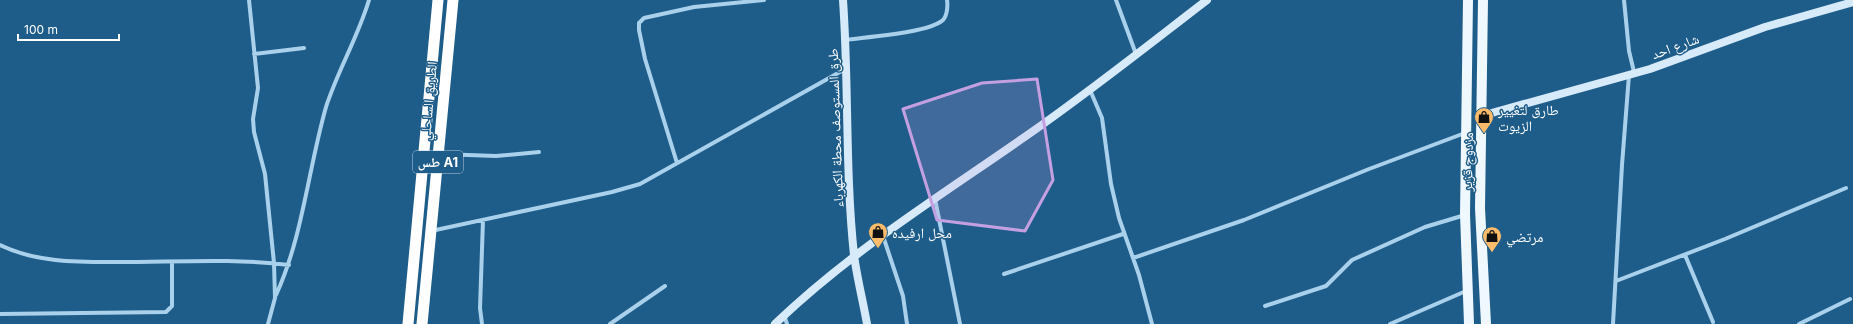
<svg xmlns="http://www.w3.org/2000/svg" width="1853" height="324" viewBox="0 0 1853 324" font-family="Inter,'Noto Naskh Arabic',sans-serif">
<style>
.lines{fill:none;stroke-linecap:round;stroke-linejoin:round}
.street{stroke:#aad1ec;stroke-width:4}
.secondary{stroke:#d6eaf9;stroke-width:8}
.primary{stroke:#eff7ff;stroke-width:10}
.highway{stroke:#fff;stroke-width:11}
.marked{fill:#c4a0e2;fill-opacity:0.2;stroke:#c4a0e2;stroke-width:3;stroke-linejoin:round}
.labels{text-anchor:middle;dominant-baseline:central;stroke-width:3;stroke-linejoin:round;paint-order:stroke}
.shield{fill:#1e5d8a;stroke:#bccedc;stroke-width:1}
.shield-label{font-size:13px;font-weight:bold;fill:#fff}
.street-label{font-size:14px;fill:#fff;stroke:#1e5d8a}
.poi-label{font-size:14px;fill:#fff;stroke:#1e5d8a;text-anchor:start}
</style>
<rect width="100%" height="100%" fill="#1e5d8a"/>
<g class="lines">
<path class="street" d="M249,0L258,88L253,119L254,132L265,174L274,263L275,298L268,324
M1116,0L1136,54
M1624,0L1629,51L1634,72
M845,40C866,37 929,33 943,20C947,16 948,6 947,0
M254,54L304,48
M1090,90L1102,118L1111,184L1119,218L1139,275L1152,324
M439,154L496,156L539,152
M677,163L645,59L639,30V23L644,18L694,7L764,0
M935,199L960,324
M431,231L612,192L640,184L847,68
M883,236L903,296L907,324
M0,245C37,263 79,262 119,262C175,262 234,258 289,265
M1685,255L1713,322
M1133,258L1244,220L1369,169L1465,133
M1004,274L1123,234
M1616,281L1725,239L1846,188
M276,295C303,236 308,170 326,107C338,70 358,37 369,0
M1265,306L1326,286L1352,260L1425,227L1465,215
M0,314L166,312L172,306V262
M784,315L787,324
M482,324L480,308L483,220
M610,324L665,286
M1390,324L1466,291
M1613,324L1622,165L1629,75
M1799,324L1850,299"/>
<path class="secondary" d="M843,0C849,85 845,171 854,255C857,278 863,301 867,324
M1481,116L1650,69L1765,27L1853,2
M775,324C851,251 940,196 1026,136C1088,93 1147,46 1207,0"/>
<path class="primary" d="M1468,0L1465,214L1469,324
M1483,0L1480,208L1486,324"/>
<path class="highway" d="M408,324L438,0
M422,324L453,0"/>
</g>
<path class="marked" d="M1037,79L1053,180L1025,231L937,220L903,109L982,83Z"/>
<defs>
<symbol id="shop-pin" viewBox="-11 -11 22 30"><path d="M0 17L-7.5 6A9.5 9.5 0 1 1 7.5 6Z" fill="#fabb6a" stroke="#1e5d8a"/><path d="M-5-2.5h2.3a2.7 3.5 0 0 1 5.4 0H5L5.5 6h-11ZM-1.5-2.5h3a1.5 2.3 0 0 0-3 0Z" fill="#111"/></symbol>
</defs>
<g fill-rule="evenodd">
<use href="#shop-pin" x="1473" y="106" width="22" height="30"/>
<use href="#shop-pin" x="867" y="221" width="22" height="30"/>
<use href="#shop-pin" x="1481" y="225" width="22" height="30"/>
</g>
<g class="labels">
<rect class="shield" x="413" y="151" width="50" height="22" rx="3"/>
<g class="shield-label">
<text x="438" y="162">طس A1</text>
</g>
<g class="street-label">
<text transform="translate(1675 46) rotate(-20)">شارع احد</text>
<text transform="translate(428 101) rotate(-85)">الطريق الساحلي</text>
<text transform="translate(835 128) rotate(-92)">طرق المستوصف محطة الكهرباء</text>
<text transform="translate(1467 162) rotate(-89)">مزدوج قزير</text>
</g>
<g class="poi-label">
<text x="1498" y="109">طارق لتغيير<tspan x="1498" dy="16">الزيوت</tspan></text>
<text x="892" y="232">محل ارفيده</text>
<text x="1506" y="236">مرتضي</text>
</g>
</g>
<path d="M18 34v6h101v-6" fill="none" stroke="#ffffff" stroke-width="2"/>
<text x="24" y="34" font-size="12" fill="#ffffff" stroke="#1e5d8a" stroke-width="3" paint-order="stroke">100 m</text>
</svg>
